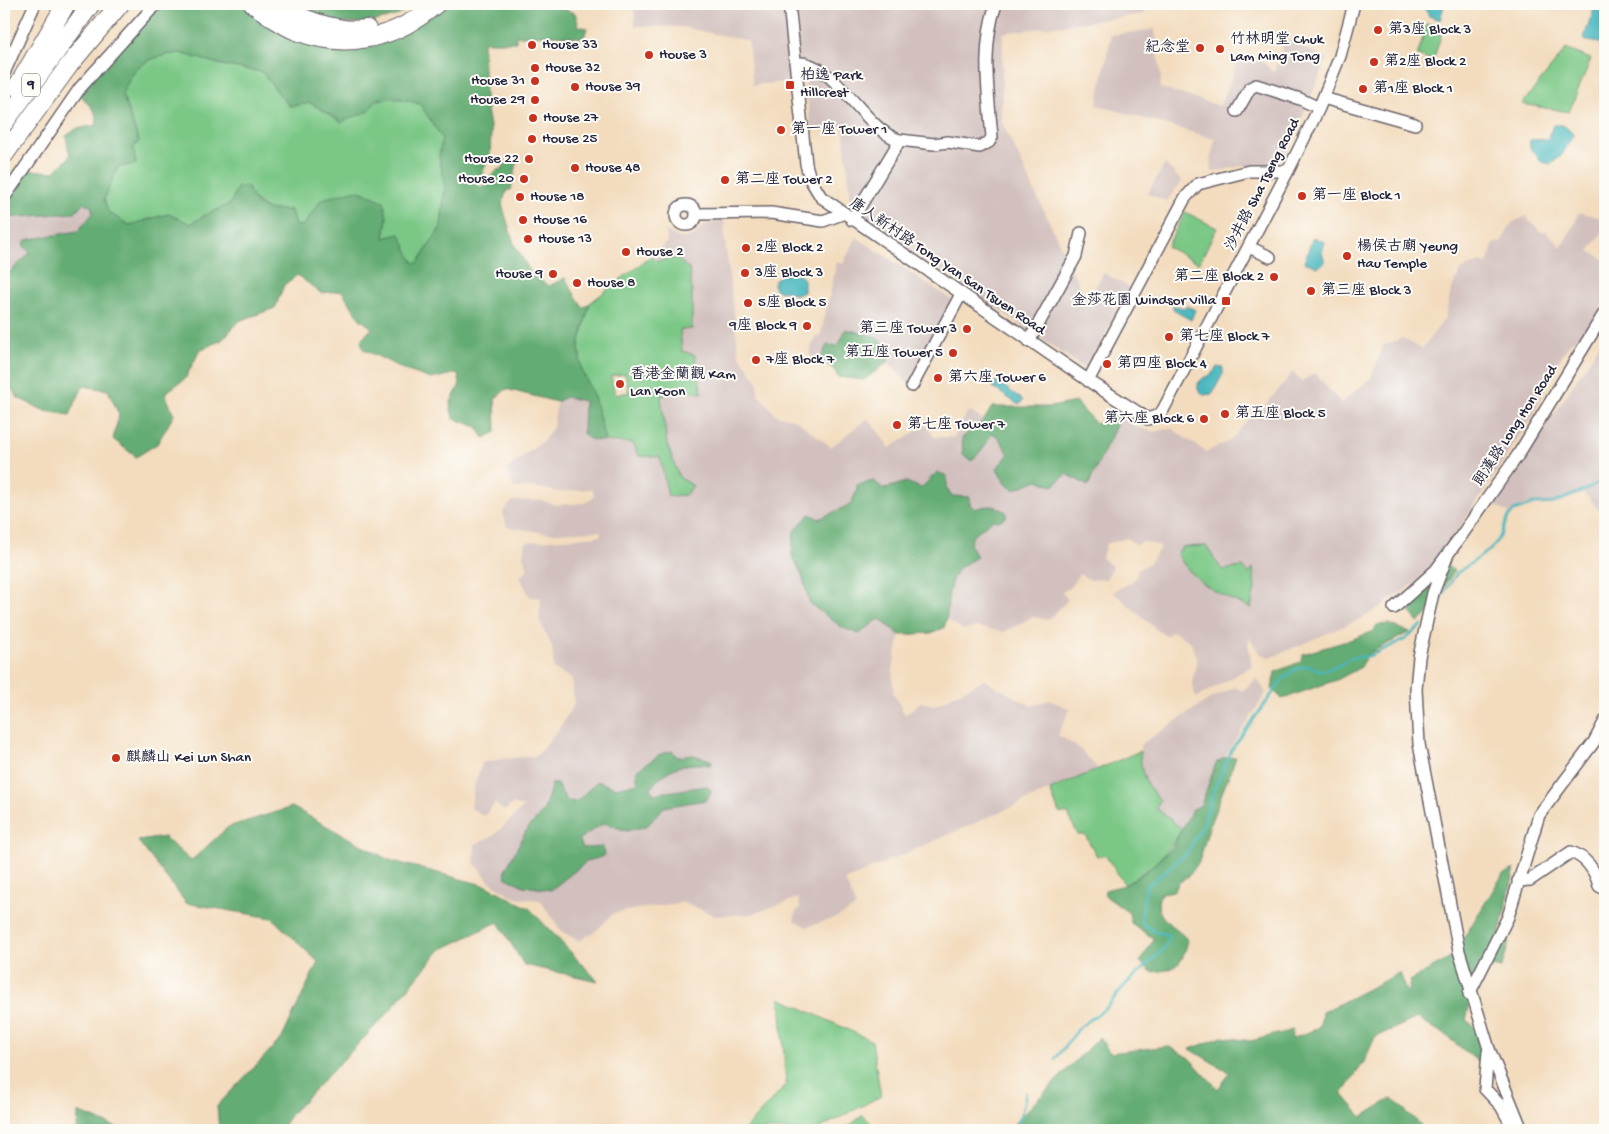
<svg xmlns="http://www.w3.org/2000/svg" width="1609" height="1134" viewBox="0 0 1609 1134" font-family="'Gochi Hand','LXGW WenKai TC',sans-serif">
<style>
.industrial{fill:#d1c0bd;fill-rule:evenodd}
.green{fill:#7ac786;stroke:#4e7460;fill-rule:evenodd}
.forest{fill:#63ac73;stroke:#426757;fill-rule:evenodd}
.water{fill:#49b8be;stroke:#366d7c}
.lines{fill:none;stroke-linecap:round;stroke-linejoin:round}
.stream{stroke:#49b8be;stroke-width:2.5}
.minor-casing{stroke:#6b6369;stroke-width:14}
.highway-casing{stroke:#6b6369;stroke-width:20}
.minor{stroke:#fff;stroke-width:11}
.highway{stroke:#fff;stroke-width:18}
.poi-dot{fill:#c8321e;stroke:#fdfcf7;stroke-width:2}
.labels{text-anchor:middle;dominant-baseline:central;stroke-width:4;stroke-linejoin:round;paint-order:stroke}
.shield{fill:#fdfcf7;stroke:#646373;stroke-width:1}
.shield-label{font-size:14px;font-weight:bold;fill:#22223b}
.poi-label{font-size:15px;fill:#22223b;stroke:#fdfcf7;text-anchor:start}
.street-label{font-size:15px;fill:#22223b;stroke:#fdfcf7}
</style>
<rect width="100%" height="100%" fill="#fdfcf7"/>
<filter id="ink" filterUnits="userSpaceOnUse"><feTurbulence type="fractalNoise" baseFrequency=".02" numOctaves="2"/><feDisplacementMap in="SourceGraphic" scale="10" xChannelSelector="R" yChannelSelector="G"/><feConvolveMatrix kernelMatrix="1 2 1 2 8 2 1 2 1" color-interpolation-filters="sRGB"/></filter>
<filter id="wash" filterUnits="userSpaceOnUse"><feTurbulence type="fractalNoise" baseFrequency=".0096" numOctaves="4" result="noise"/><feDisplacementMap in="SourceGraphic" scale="20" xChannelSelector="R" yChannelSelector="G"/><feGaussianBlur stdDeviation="1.12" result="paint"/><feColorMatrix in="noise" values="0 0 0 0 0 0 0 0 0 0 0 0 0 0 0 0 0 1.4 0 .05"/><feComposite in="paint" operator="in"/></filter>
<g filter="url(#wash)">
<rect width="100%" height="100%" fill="#f3dcbe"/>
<path class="industrial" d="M634,4H1145L1144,14L1003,33L1001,120L1082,291L1118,310L1087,370L852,210L843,126L811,129L805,80L753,85L748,41L682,27L635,26Z
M1155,29L1161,78L1160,88L1220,106L1239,59L1262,61L1274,73L1285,39L1327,59L1284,159H1281L1276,166H1242L1212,172L1211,157L1215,139L1097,105L1111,35Z
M1165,164L1182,181L1167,201L1147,194Z
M83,203L91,206L93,213L78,231L26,240L30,253L4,278V218L74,213Z
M1582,213L1605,219L1604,230L1589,251L1605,260V300L1595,320L1570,343L1551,373L1533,415L1437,563L1417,582L1363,618L1270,658L1259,653L1250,638L1248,643L1252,666L1196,698L1192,684L1197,658L1191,642L1173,631L1166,636L1157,630L1113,592L1133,581L1137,576V570L1150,563L1161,546L1144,542L1136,545L1127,538L1106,544L1102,558L1113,567L1106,579L1091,580L1079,574L1071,587L1062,592L1068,600L1048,620L1033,617L1004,632L977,627L963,630L948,620L952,580L958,570L977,557L970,544L973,536L994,520L990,505L975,509L951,496L947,489V476L921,488L906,482L884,489L857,485L858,490L851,504L819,519L792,555L802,575L810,604L843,628L859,634L879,619L900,635L893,670V692L905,715L920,702L935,705L984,680L1031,706L1050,700L1070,709L1058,735L1079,748L1098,769L845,880L856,907L838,917L807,927L794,921L796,912L800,908L798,898L752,914L715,916L684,902L614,913L597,930L579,941L561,931L540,900L515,898L489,881L474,862L475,844L493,836L524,807L513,804L504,811L495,803L484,816L471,808L474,787L482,763L502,759L536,756L558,731L574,704L572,679L554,669L552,647L539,620L541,598L530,597L520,577L528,569L523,556L526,542L600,536L601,531L547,533L507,527L503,512L512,501L541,500L556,505L584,503L594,497L592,489L559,492L533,487L514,488L506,470L544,440L553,427L557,402L565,397L584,401L583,433L594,441L633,443L660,456L668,496L693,486L679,477L667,444L661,396L681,390L702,392L695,355L682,351L680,329L692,328L669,258L656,261L651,256L667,243L666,231L680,238L694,236L705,225L724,219L725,241L739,355L758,382V394L776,415L796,420L831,447L868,418L890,448L926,425L934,437H954L968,411L984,420L962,438L985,446L991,433L997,437L1009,454L1014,490L1037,480L1053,486L1067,474L1088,486L1120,417L1140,428L1155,432L1171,428L1206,452L1231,440L1259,406L1264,407L1293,372L1302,381L1315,373L1341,403L1371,378L1383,346L1402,338L1422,349L1445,318L1451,291L1461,270L1480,262L1487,264L1494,243L1501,242L1512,223L1526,216L1541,232L1546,231L1561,247L1576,221L1577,214ZM1206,546L1222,570L1249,574L1252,569L1251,607L1183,547ZM694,755L703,757L710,765L696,763L673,768L659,776L651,788L653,795L675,793L706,799L664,807L647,826L628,831L604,823L579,839L582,848L604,856L586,862L551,890L506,878L505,871L526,831L544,809L557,784L567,801L576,802L597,781L616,788L638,783L677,757Z
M856,237L960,305L914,390L888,362L885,345H827L820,360H813L809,353L816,336L820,338L837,262L843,264Z
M1103,273L1129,287L1120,305L1093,292Z
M1605,336V513L1599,510L1584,493L1554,505L1535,506L1510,514L1495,505Z
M1257,678L1266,693L1224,758L1216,763L1201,805L1192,810L1182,829L1155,807L1160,800L1147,787L1141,765L1140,745L1208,700L1235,687L1242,691Z"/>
<path class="green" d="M1427,24L1443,29L1433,61L1417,56Z
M1566,49L1591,59L1569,112L1522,104Z
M180,53L226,66L262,72L289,106L311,103L341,122C374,100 380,92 420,104L442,138L439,157L445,187L441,227L418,263L412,262L400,234L384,238L387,218L322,199L304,225L295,226L291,210H267L238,187L230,204L205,215L191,224L168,214L129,225L108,212L104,199L118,167L136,164L133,148L139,141L122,94C136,63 147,57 180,53Z
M1185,212L1217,228L1199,263L1167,247Z
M651,256L656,261L677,258L689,269L692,292V329L680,330L682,351L695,355L702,393L681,390L661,396L667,444L679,477L693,486L685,495L668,496L660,457L639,456L633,443L605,441L595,400L581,368L579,345L590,303ZM625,374L629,392L615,395L611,376Z
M1206,546L1222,570L1243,567L1249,574L1253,568L1255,588L1251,608C1221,596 1194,583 1177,554L1182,547Z
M1140,751C1141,773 1144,784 1160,800L1156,808L1182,829C1168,855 1149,869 1125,885L1105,855L1097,856L1085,835H1078L1068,814L1059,813L1050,790Z
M780,998L872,1041L881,1096L816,1130H744L786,1085Z
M863,1115L878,1130H844Z"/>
<path class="forest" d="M149,4H245L344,46L435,4H548L575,13L579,26L587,28L584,38L554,35L516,36V42H483L485,98L491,132L490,155L477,185L482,187L497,170L502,169L508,159L517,161L511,190H507L502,204L514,244L533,276L549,286L565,278L583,308L590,303L579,345L581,368L595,400L605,441C596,441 589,441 583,433L584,401L565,397L557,402L506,389L495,399L496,432L484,438L477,427L453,418L450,404L460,384L458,373L431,379L405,370L363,349L361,340L372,328L360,319L342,291L321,293L297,275L284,285L275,308L239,321L222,340L200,350L185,379L165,393L174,415L157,444L136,457L113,439L119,415L108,390L83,386L70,415L45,411L18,398L4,378V278L30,253L23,245L26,240L78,231L93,213L91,206L83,203L74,213L4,218V190L10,187L12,174L16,169L54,172L70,156L66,136L76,129L97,125L95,112L78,92ZM180,53L226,66L262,72L289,106L311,103L341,122L369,111L376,99L399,98L420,104L442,138L439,157L445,187L441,227L418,263L413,262L400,234L384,238L387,218L384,201L357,190L322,199L304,225L295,226L291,210C269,210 255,211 248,187H238L230,204L205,215L191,224L168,214L129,225L108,212L104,199L118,167L136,164L133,148L139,141L122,94C136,63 147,57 180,53Z
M291,4H412L399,15L368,23H333Z
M846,329L874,336L885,345L888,362L864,380L838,377L834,369L820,360L827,345L838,346Z
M1076,402L1096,424L1114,414L1120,417L1088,486L1067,474L1053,486L1037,480L1014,490L1004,482L997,468L1009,454L998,437L992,433L985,446L972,461L963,455L962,438L984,420L992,407H1050Z
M937,472L947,476V488L952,496L970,497V505L975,509C988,505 996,504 1007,513L1006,517L999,521L993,520L973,535L970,544L977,557C971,561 962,565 957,571C945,586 951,611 944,628L931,633L900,635L879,619L859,634L843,628L810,604L802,575L792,555L794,531L810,514L819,519L851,504L857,490V485L874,481L884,489L906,482L921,488Z
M1446,565L1454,571L1426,616L1418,623L1409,610L1412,600L1430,589Z
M1389,624L1410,632L1368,654L1361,667L1339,679L1282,699L1272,689L1275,672L1300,662L1303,654C1328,646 1352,641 1375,630L1377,625Z
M672,751L677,757L694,755L713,761L710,765C686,761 665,768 651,788L653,794L707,786L712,791L706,800L664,807L647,826L627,831L604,823L579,839L583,848L603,847L604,856L586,862L551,890L524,886L506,878L505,871L526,831L544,810L552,784H557L567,801L576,802L597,781L616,788L638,783L636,771L661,754Z
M1236,757L1210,824L1199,862L1188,877L1178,883L1175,891L1161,893C1150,916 1175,926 1188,940C1182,965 1178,970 1152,972L1140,962L1154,939L1131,923L1129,913L1104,895L1105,890L1125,885L1146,871L1172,848L1192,810L1201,805L1216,763L1224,758Z
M292,807L389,860L487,886L529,908L598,981L524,965L498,922L440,950L386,1015L291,1114L280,1130H219L217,1106L282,1038L318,962L272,918L186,903L138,841L164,837L191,861L228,827Z
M1515,869L1499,935L1509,941L1502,968L1479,965L1466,1020L1488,1037L1482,1065L1444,1034L1417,1018L1375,1037L1364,1062L1342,1094L1362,1117L1392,1098L1426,1130H1008L1099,1037L1110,1053L1168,1046L1189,1058L1218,1089L1230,1073L1190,1049L1222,1037L1251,1041L1293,1030L1291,1039L1319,1028L1323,1012L1399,973L1407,994L1411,980L1452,957L1503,874Z
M78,1112L123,1130H77Z"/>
<path class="water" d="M1422,4H1437L1444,6L1440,20L1429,16Z
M1596,4H1605V44L1583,40Z
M1553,125H1563L1574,134L1562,155L1551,164L1542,162L1530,148V140L1548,139Z
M1313,237L1325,242L1322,253L1325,262L1318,267L1304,262Z
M791,274L800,275L804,279V292L796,295L787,291L781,292L775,289L773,284C776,276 783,274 791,274Z
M1173,305L1183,308L1187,306L1195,310L1191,320L1173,310Z
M1217,367L1223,368V374L1212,394L1203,395L1198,390V383L1203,378L1211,375Z
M996,381L1023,400L1019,405L992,387Z"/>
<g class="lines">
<path class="stream" d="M1435,606L1457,573L1490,550L1500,537L1508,518L1514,511L1533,504L1553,503L1585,490L1605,479
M1055,1059L1080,1027L1106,1008L1125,985L1165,948L1169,935L1155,932L1141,922L1146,887L1187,853L1204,823L1214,789L1232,749L1283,679L1295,669L1307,666L1323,671L1340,665L1350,658L1369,656L1404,640L1422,625
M1018,1130L1026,1093"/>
</g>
</g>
<g filter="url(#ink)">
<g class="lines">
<defs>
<path id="minor" d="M789,4L806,164L810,179L821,197L1092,383L1148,419L1159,415L1163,410L1288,171L1319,108L1340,56L1354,4
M795,63C835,59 865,132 900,140L852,220
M4,73L35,4
M1323,98L1415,124
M1237,111L1250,88L1256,85L1300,99L1319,108
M900,140L934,144L948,142L980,147L989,142L992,137C988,91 981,48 996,4
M4,198L80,88L156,4
M676 215a10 10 0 1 1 20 0a10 10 0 1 1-20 0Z
M696,214L771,213L823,221L842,214
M1249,247L1270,257
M1029,341L1076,256L1081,233
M1088,381L1185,198L1198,184L1249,171H1288
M912,386L961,294
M1448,554L1433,593L1419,657L1416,689L1419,744L1459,951L1489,1049L1522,1130
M1394,608L1436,570L1461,536L1518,455L1605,312
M1518,881L1530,880L1571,852C1587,858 1595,870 1599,886L1605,889
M1469,994L1508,917L1539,815L1594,742L1605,721
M1488,1052L1485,1089L1501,1106L1514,1130"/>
<path id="highway" d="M253,4C268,14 282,26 299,32C348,50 397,38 436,4
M275,4C302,19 335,33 367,29
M17,87L66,4
M4,123L91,4
M4,155L70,64L120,4"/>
</defs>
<use href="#minor" class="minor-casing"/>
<use href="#highway" class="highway-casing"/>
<use href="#minor" class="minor"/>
<use href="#highway" class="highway"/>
</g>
</g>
<g class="poi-dot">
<circle cx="1378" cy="30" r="5"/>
<circle cx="532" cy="45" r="5"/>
<circle cx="1200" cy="48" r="5"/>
<circle cx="1220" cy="49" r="5"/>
<circle cx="649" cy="55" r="5"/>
<circle cx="1374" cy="62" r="5"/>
<circle cx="535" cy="68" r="5"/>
<circle cx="535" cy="81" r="5"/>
<rect x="785" y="80" width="10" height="10" rx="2.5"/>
<circle cx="575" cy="87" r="5"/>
<circle cx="1363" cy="89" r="5"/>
<circle cx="535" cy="100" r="5"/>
<circle cx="533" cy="118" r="5"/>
<circle cx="781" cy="130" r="5"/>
<circle cx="532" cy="139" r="5"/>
<circle cx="529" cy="159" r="5"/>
<circle cx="575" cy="168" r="5"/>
<circle cx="524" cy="179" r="5"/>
<circle cx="725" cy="180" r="5"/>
<circle cx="1302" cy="196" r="5"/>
<circle cx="520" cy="197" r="5"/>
<circle cx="523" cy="220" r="5"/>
<circle cx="528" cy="239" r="5"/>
<circle cx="746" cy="248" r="5"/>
<circle cx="626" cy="252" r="5"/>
<circle cx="1347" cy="256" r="5"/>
<circle cx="745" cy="273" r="5"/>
<circle cx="553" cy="274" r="5"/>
<circle cx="1274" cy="277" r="5"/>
<circle cx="577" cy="283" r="5"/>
<circle cx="1311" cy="291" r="5"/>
<rect x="1221" y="296" width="10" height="10" rx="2.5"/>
<circle cx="748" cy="303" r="5"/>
<circle cx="807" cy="326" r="5"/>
<circle cx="967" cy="329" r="5"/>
<circle cx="1169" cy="337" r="5"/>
<circle cx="953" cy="353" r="5"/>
<circle cx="756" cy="360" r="5"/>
<circle cx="1107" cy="364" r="5"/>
<circle cx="938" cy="378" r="5"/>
<circle cx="620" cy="384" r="5"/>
<circle cx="1225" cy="414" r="5"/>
<circle cx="1204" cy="419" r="5"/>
<circle cx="897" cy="425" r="5"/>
<circle cx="116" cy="758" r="5"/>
</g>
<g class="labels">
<rect class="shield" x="22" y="73.5" width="18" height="23" rx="4"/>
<g class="shield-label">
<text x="31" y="85">9</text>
</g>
<g class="poi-label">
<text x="1388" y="30">第3座 Block 3</text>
<text x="1230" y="40">竹林明堂 Chuk<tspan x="1230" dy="17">Lam Ming Tong</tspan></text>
<text x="542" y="45">House 33</text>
<text x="1190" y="48" text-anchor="end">紀念堂</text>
<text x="659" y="55">House 3</text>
<text x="1384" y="62">第2座 Block 2</text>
<text x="545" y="68">House 32</text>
<text x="800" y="76">柏逸 Park<tspan x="800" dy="17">Hillcrest</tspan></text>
<text x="525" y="81" text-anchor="end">House 31</text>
<text x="585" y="87">House 39</text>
<text x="1373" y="89">第1座 Block 1</text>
<text x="525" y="100" text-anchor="end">House 29</text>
<text x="543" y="118">House 27</text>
<text x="791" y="130">第一座 Tower 1</text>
<text x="542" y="139">House 25</text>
<text x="519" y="159" text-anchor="end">House 22</text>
<text x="585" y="168">House 48</text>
<text x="514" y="179" text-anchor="end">House 20</text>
<text x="735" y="180">第二座 Tower 2</text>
<text x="1312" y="196">第一座 Block 1</text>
<text x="530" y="197">House 18</text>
<text x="533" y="220">House 16</text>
<text x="538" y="239">House 13</text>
<text x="1357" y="247">楊侯古廟 Yeung<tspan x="1357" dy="17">Hau Temple</tspan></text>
<text x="756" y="248">2座 Block 2</text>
<text x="636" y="252">House 2</text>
<text x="755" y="273">3座 Block 3</text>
<text x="543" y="274" text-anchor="end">House 9</text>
<text x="1264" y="277" text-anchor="end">第二座 Block 2</text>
<text x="587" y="283">House 8</text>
<text x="1321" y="291">第三座 Block 3</text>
<text x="1216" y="301" text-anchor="end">金莎花園 Windsor Villa</text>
<text x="758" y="303">5座 Block 5</text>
<text x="797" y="326" text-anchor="end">9座 Block 9</text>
<text x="957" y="329" text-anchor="end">第三座 Tower 3</text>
<text x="1179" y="337">第七座 Block 7</text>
<text x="943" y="353" text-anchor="end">第五座 Tower 5</text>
<text x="766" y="360">7座 Block 7</text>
<text x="1117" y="364">第四座 Block 4</text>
<text x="630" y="375">香港金蘭觀 Kam<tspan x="630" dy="17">Lan Koon</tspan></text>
<text x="948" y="378">第六座 Tower 6</text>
<text x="1235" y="414">第五座 Block 5</text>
<text x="1194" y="419" text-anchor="end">第六座 Block 6</text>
<text x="907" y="425">第七座 Tower 7</text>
<text x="126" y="758">麒麟山 Kei Lun Shan</text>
</g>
<g class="street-label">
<text transform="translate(1263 185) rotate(-63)">沙井路 Sha Tseng Road</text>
<text transform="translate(947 267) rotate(34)">唐人新村路 Tong Yan San Tsuen Road</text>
<text transform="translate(1516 426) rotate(-57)">朗漢路 Long Hon Road</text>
</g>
</g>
<rect width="1609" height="1134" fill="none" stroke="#fdfcf7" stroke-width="20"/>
</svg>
